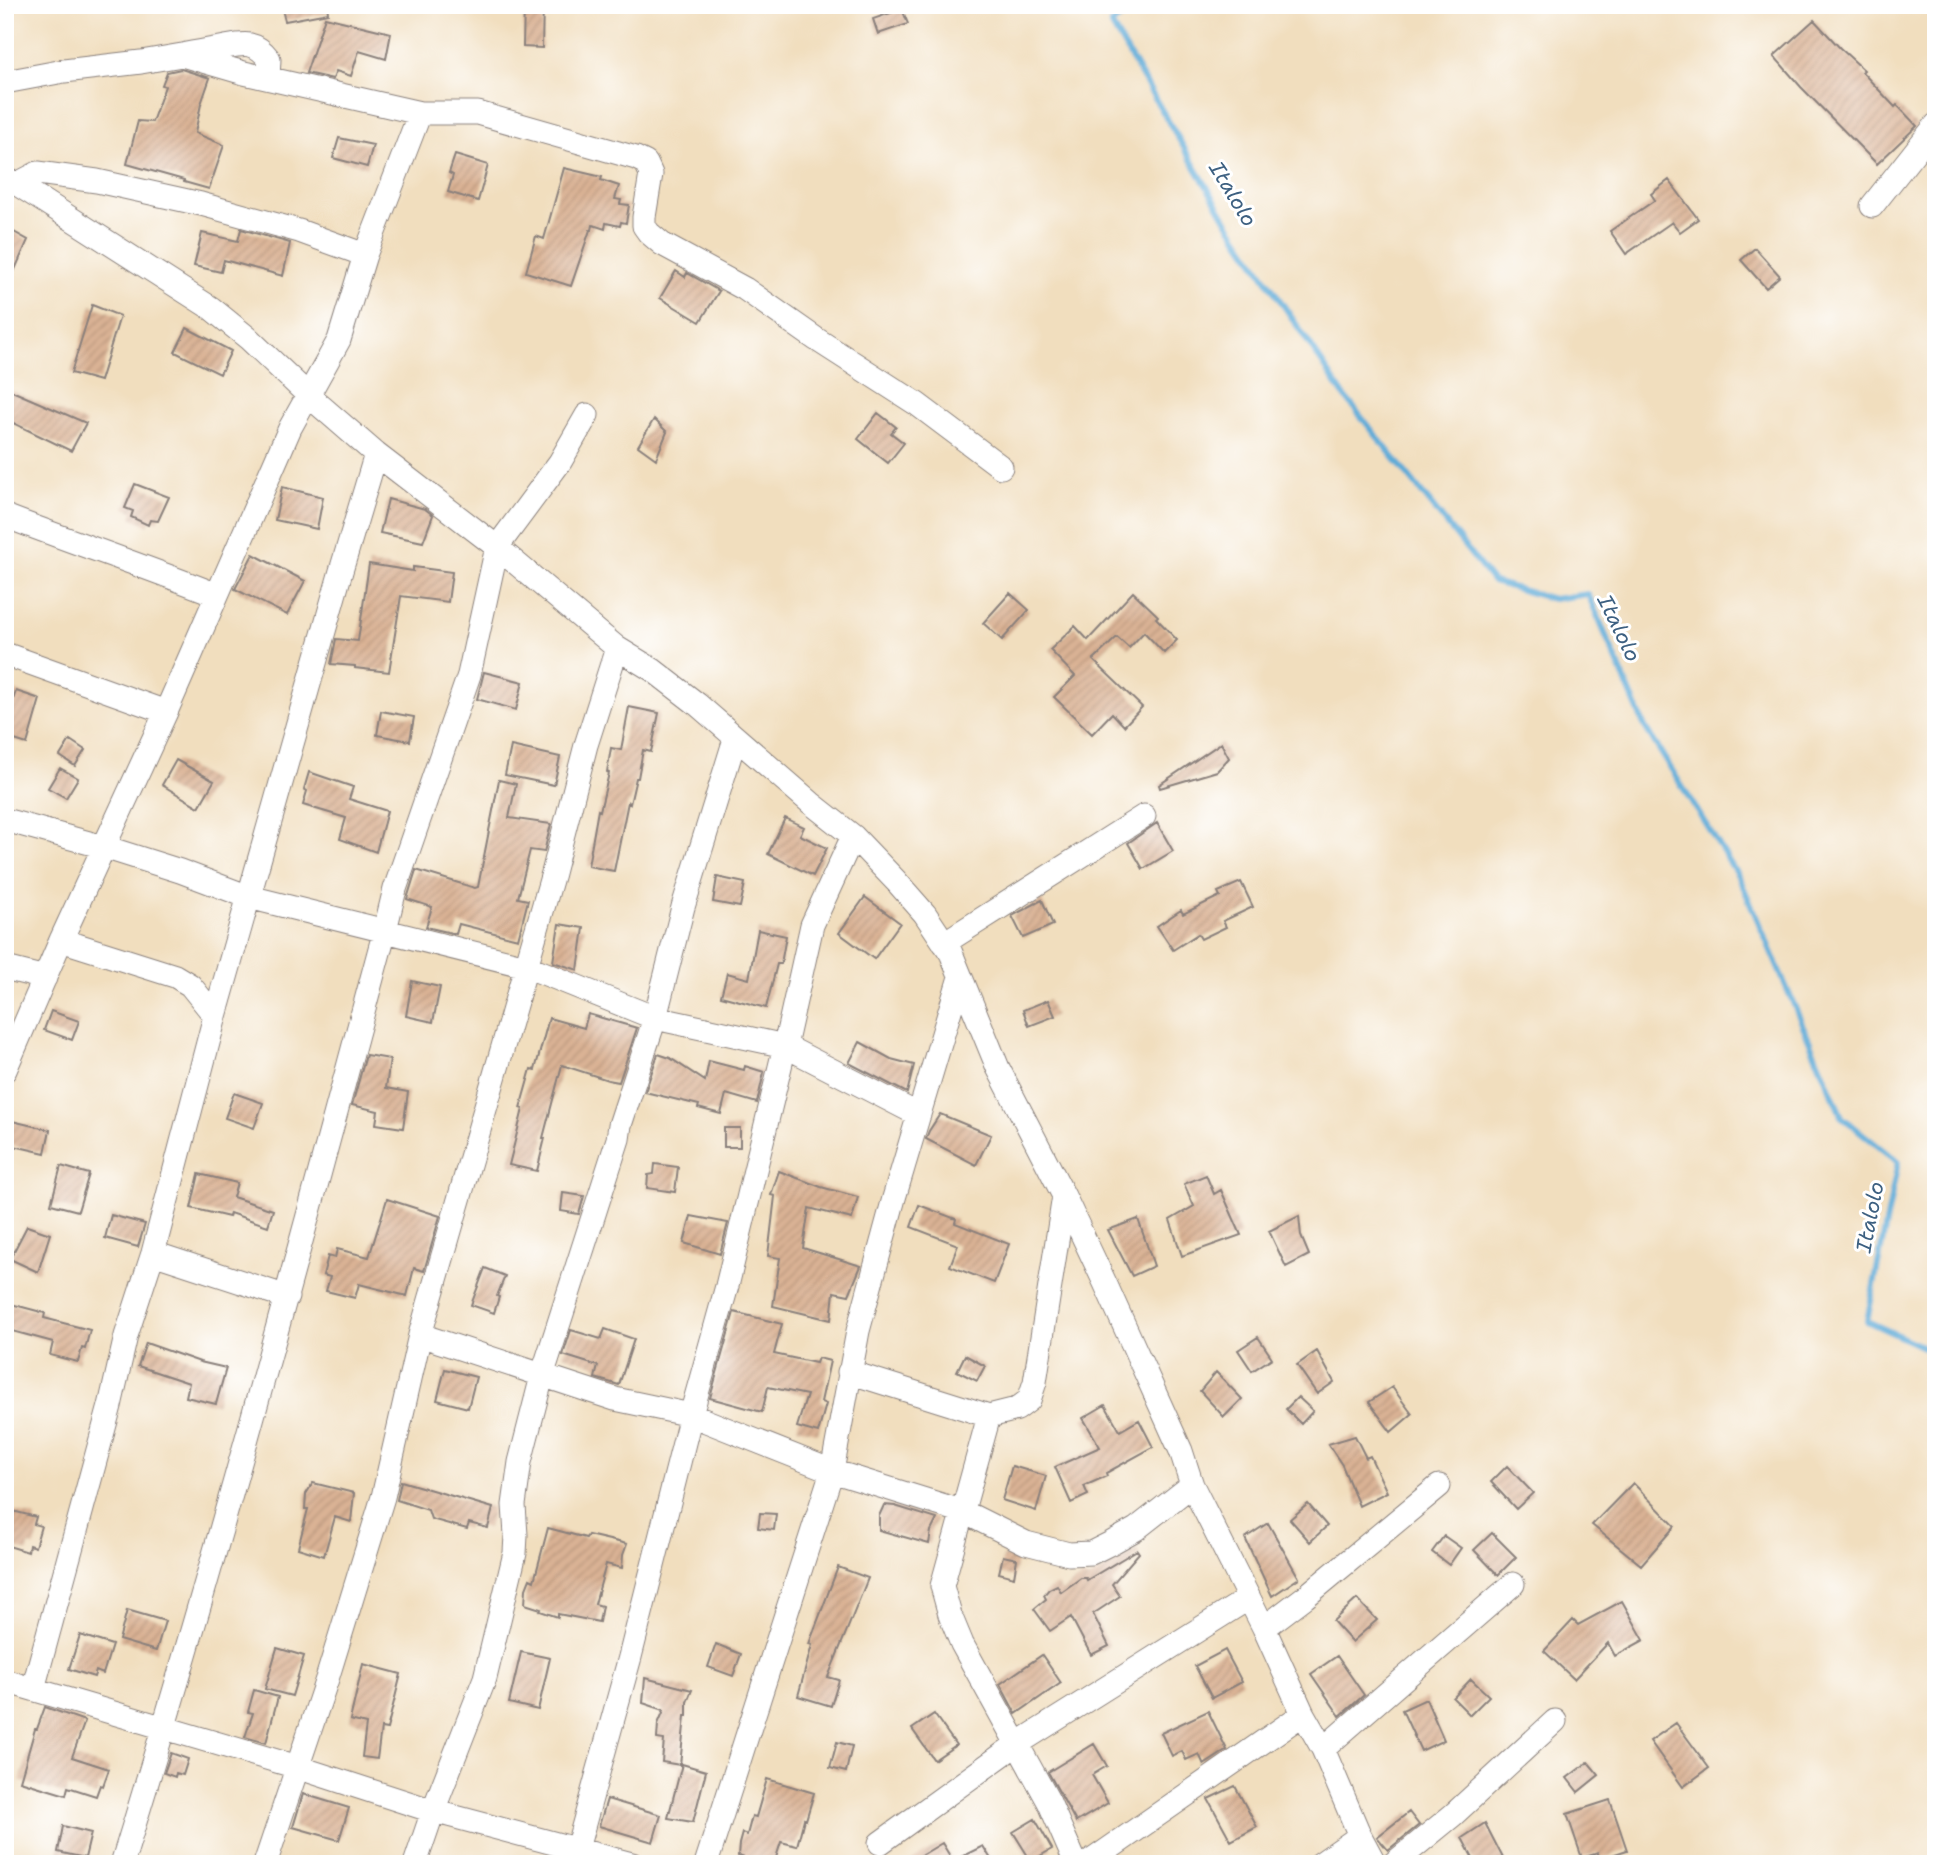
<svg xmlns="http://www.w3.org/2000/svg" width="1941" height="1869" viewBox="0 0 1941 1869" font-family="'Shantell Sans',sans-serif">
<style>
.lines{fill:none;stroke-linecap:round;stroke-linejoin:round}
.stream{stroke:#5eabd7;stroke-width:6}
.building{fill:url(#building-hatch)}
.minor-casing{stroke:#8a807c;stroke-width:25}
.minor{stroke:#fff;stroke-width:23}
.labels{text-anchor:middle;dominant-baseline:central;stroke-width:6;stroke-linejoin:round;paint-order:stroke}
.water-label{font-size:21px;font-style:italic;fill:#3d6081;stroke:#fff}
</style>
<defs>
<pattern id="building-hatch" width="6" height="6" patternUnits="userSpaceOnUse" patternTransform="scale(1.75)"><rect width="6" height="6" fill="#dab294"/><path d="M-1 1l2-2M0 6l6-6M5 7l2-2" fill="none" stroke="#bb9980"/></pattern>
</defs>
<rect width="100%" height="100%" fill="#fff"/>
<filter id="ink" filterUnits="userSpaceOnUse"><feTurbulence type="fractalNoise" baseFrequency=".0143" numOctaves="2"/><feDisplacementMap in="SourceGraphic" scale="14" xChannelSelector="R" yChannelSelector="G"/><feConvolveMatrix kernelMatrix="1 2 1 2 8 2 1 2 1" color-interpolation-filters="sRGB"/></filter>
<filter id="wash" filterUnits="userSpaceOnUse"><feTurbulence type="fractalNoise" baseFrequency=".00686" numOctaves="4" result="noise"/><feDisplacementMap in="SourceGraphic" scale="28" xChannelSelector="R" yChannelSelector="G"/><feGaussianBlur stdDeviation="1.57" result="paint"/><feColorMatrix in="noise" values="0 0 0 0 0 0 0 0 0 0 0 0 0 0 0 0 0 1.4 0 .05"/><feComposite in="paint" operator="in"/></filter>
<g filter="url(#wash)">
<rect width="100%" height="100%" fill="#f1debe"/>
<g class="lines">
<path class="stream" d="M1139,5L1111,24L1229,224L1343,394L1493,582L1553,599L1588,594L1645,727L1740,879L1842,1117L1898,1162L1867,1321L1936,1353"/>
</g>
<g id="blocks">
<path class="building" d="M281,5H327L328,13L285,21Z
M524,5H543L542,48L523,47Z
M902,9L908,24L878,34L873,19Z
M325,17L391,33L386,59L359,51L351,76L336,71L333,79L306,73Z
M1814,20L1840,48L1864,70L1862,72L1895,107L1897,105L1917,126L1877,164L1801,87L1774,56Z
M181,69L210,78L201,104L195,133L224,145L209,189L184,182V180L127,164L138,121L152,122L165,86L162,85L167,72Z
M339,138L373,145L367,167L333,158Z
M455,155L488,165L478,201L448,192L453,175L449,173Z
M564,168L602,177L601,180L619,186L615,199L621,200L620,204L629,205L626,223L621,222L620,226L606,223L605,229L593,225L592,230H590L571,286L526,272L536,236L544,239Z
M1669,180L1698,219L1680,232L1672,222L1626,254L1610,231L1655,200L1651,194Z
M5,227L28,240L5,292Z
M241,229L290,243L283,276L224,260L221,272L194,266L202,233L238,241Z
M1755,248L1780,276L1766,288L1741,260Z
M676,271L685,277L687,273L719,291L700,322L660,298Z
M92,305L120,316L100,381L71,373Z
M187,328L231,351L220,374L175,352Z
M5,388L86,423L71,451L5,419Z
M878,413L896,427L891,433L904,443L888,463L858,439Z
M654,419L667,432L656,459L638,446Z
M135,484L169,497L158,521L150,520L148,525L131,517L133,511L125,508Z
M282,487L323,497L317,529L275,520Z
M388,499L425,509L433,515L423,542L380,533Z
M253,554L305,581L287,615L235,589Z
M369,564L413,571V567L452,572L448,602L401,596L389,672L355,668V666L331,664L336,639L358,641Z
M1133,592L1158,616L1156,618L1177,640L1164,653L1144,632L1129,648L1117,637L1093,660L1142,707L1124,726L1112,713L1092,734L1054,697L1075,676L1050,650L1075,626L1088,640Z
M1010,593L1029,610L1002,640L983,623Z
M484,672L523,682L516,710L477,699Z
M16,691L40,699L27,744L5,737V723Z
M629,707L659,713L651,752L643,750L638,778H636L630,804L628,802L614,871L588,866L598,810L600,811L609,773L607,772L611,748L621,750Z
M381,711L414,717L410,741L377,735Z
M70,740L85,750L75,766L60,756Z
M1221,743L1229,758L1217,771L1160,788L1159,785Z
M511,746L560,757L554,785L505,775Z
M176,760L214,781L199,807L162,785Z
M60,768L78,778L66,798L48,788Z
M309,772L353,787L349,799L387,811L376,852L340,839L346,818L303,805L307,791L304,789Z
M499,780L516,784L509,818L551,824L544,852L530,850L518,898L528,900L518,939L459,924L456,934L426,927L432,907L407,899L416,870L475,888L478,887Z
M785,818L804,827L800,835L827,848L813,876L768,854Z
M1157,823L1173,851L1143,869L1128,843Z
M717,877L745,883L740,907L713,902Z
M1241,882L1253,907L1223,921L1226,927L1201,939L1198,934L1173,950L1157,926L1181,910L1183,914L1220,896L1218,892Z
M865,897L900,923L874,959L839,933Z
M1042,900L1053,925L1023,938L1012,916Z
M559,924L584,928L578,970L553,962Z
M758,930L786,936L781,964H777L766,1008L721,996L727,973L749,979Z
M412,981L440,987L433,1022L406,1016Z
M1048,1000L1055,1016L1029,1026L1023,1010Z
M51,1011L79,1021L72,1040L44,1030Z
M588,1014L637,1028L619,1082L608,1080L562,1065L543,1138H545L537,1171L509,1165L523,1109L520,1108L531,1069L535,1070L549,1018L584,1028Z
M860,1042L891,1059L914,1065L907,1093L849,1063Z
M658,1054L670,1058L705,1081L709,1061L744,1070L745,1066L764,1072L757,1103L726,1094L721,1114L698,1108L699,1105L645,1092Z
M366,1055L390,1059L386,1088L408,1092L403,1128L376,1124L378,1111L352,1105Z
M234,1093L263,1103L254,1128L225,1118Z
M940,1114L991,1135L976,1165L926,1139L929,1131Z
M8,1120L50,1130L45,1153L5,1144Z
M724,1128H740V1147H724Z
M655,1164L678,1167L675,1192L647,1188L648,1175L654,1174Z
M61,1166L89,1174L78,1211L51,1204Z
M779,1171L821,1187L858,1197L852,1219L809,1208L803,1248L861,1266L849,1295L834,1292L831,1320L773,1306L780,1258L768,1256L775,1196L771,1195Z
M199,1174L237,1183L233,1197L273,1210L268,1226L230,1213L229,1217L191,1208Z
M1206,1175L1214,1194L1221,1190L1241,1235L1182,1256L1170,1220L1194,1206L1184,1184Z
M563,1193L584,1196L579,1214L561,1211Z
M387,1199L440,1216L424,1271L414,1268L407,1296L359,1284L355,1298L326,1291L330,1277L323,1275L328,1256L335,1258L337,1249L369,1257Z
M919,1205L956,1219L955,1223L1009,1244L994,1283L950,1266L958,1245L911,1227Z
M111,1215L145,1224L138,1247L105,1238Z
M691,1216L728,1223L720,1254L684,1243Z
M1299,1216L1301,1236L1309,1255L1286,1267L1269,1231Z
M1138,1219L1154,1266L1132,1276L1108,1230Z
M27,1226L50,1234L38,1272L10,1259Z
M485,1268L505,1276L497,1296L499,1297L494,1313L471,1305Z
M11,1304L45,1313L44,1318L90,1330L85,1349L82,1348L78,1362L50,1355L53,1342L5,1329Z
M734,1312L782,1324L774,1354L816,1363L818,1358L830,1361L821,1402L826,1404L818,1433L797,1427L807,1395L768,1387L762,1412L710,1398Z
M605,1329L634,1339L619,1385L595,1378L598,1366L563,1355L571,1330L601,1339Z
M1258,1337L1272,1358L1252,1371L1238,1350Z
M146,1343L200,1362L226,1368L216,1404L186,1397L189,1383L138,1366Z
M1317,1351L1334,1382L1317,1394L1297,1365Z
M965,1355L985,1366L977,1381L957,1371Z
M445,1369L476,1377L468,1408L437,1400Z
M1216,1372L1242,1399L1224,1417L1200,1391Z
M1392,1387L1412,1414L1391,1432L1369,1402Z
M1298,1397L1313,1411L1301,1424L1286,1409Z
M1105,1405L1120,1431L1139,1420L1153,1447L1106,1473L1107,1476L1084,1486L1088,1495L1071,1503L1055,1467L1100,1447L1083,1418Z
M1355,1436L1366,1458L1370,1456L1387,1492L1359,1506L1342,1465L1328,1444Z
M1012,1466L1046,1476L1036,1511L1002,1500Z
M1507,1466L1533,1493L1516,1509L1491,1482Z
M401,1481L493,1508L488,1528L469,1523L467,1529L431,1519L428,1510L397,1500Z
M313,1483L354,1493L351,1522L335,1517L324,1556L298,1548L308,1509H305L306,1494Z
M1633,1483L1675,1526L1641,1565L1592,1525Z
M1308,1504L1327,1526L1310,1542L1290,1519Z
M884,1505L895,1506L937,1519L931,1531L929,1544L879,1530V1516Z
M5,1509L36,1517L34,1524L41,1526L35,1547L29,1545L28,1552L5,1545Z
M760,1513L776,1514L774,1530L758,1528Z
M1268,1523L1299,1578L1272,1596L1245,1538Z
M548,1528L586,1538L588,1535L627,1544L623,1555L622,1568L606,1564L595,1604L602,1606L599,1622L558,1614V1617L540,1611L541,1609L525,1604L526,1589L530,1579L534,1581Z
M1492,1533L1516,1557L1498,1575L1474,1550Z
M1444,1536L1461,1548L1449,1565L1432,1552Z
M1137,1550L1139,1553L1112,1584L1120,1596L1093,1614L1109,1646L1091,1655L1071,1617L1050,1631L1034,1609L1046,1599L1044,1595L1049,1589L1057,1585L1061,1592L1081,1578H1086L1087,1580Z
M1003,1556L1017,1559L1014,1577L999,1573Z
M838,1567L868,1578L828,1677L839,1680L831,1706L798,1696L812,1645L809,1644Z
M1357,1599L1377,1620L1352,1642L1333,1621Z
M1622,1601L1644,1640L1615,1656L1608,1643L1574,1679L1544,1651L1573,1620L1578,1625Z
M127,1610L165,1621L156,1651L119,1640Z
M80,1635L112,1645L103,1674L96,1671L94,1677L69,1669Z
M716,1644L741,1654L733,1676L708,1667Z
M277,1648L304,1656L292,1696L265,1689Z
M1225,1650L1242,1682L1212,1698L1195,1666Z
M521,1652L550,1658L538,1710L509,1703Z
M1042,1655L1061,1683L1016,1714L1000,1684Z
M1337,1656L1364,1695L1340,1716L1311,1674Z
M363,1664L401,1674L387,1729L381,1728L377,1759L362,1757L366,1724L350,1720Z
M645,1678L692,1690L687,1702V1716H685L680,1765L662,1762L664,1740L657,1739L658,1724L664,1710L643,1703Z
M1471,1679L1489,1696L1470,1715L1453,1698Z
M254,1690L278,1697L266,1743L245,1737L253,1713L248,1712Z
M1426,1699L1444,1740L1421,1751L1402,1710Z
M45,1707L85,1721L72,1757L109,1769L103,1786L100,1785L96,1796L68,1787L66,1795L20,1781L35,1729H37Z
M1208,1711L1227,1750L1204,1765L1199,1754L1186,1760L1182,1751L1172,1756L1161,1733Z
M934,1714L956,1745L934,1760L912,1729Z
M1676,1723L1709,1768L1683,1787L1650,1741Z
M837,1742L852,1746L846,1772L830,1768Z
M1094,1744L1107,1766L1092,1775L1108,1803L1076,1822L1048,1772Z
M171,1753L188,1759L183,1775L176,1773L175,1777L164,1773Z
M1588,1762L1599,1775L1578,1792L1567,1778Z
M682,1764L706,1771L693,1822L668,1818Z
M767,1779L814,1793L806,1820L804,1819L797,1846L781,1842L774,1864H764L738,1856L739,1844L742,1833L747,1835L752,1816L756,1817Z
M1235,1786L1257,1827L1231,1841L1208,1799Z
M303,1794L349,1808L339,1840L293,1827Z
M607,1799L661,1815L653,1842L599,1826Z
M1610,1800L1627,1850L1600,1859L1598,1853L1582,1858L1567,1814Z
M1409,1812L1419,1825L1388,1850L1377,1837Z
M1035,1819L1052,1849L1031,1861L1013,1832Z
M1485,1823L1506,1864H1476L1462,1838Z
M63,1826L91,1833L85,1858L58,1852Z
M942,1843L953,1861L983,1846L994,1864H907Z"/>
</g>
</g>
<g filter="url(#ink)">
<use href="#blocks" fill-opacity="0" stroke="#8a807c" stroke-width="2"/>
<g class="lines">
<defs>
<path id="minor" d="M186,54C198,52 209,50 220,48C242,44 254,39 269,59L268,78
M5,82L64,71L141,62L182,55L244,73L420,113H478L636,158L646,163L651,174L644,217V226L649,233L662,244L745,289L816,339L917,404L1001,467
M5,179L17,184L211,308L248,338L308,395L376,454L497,547L617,648L653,670L697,704L811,803L853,836L896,881L925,914L951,953L998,1068L1064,1196L1105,1283L1181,1451L1192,1485L1264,1628L1303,1714L1323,1749L1360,1836L1375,1864
M17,184L38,173L97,181L201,204L299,231L365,255
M1872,206L1936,125
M5,516C75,543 147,567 217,595
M5,654L166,712
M5,820L104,847L180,871L249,897L526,966L655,1018L785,1046L919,1115
M61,940L175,976L190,985L215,1016
M944,943L1144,816
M5,968L45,978
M5,1070L61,940L166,712L290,428L339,340L365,255L420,113
M153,1253L287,1297
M420,1335L615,1399L691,1415L832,1471L964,1512L1026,1543L1069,1554L1091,1553L1111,1543L1136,1529L1192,1485
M849,1372L989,1416L1017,1409L1029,1400L1035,1382L1064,1196
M989,1416L942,1586L950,1615L962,1644L1049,1802L1076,1864
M1264,1628L1305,1597L1439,1486
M5,1681L297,1767L433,1811L632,1864
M33,1689L110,1406L126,1336L153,1253L215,1016L341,571L376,454
M1323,1749L1513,1584
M880,1843L1017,1744L1249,1598
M577,1849L630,1657L691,1415L727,1286L785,1046L812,925L853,836
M122,1864C218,1555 301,1242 385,930L395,889L469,675L497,547L560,462L587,415
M265,1864L327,1679L383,1497L420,1335L553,873L586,745L617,648
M415,1864L433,1811L485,1678L515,1553L516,1535L514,1505L520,1462L542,1376L618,1139L620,1125L655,1018L683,907L735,739
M706,1864L832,1471L858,1331L894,1198L960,977
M1087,1864L1303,1714
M1320,1864L1360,1836
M1393,1864L1453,1815L1555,1721"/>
</defs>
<use href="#minor" class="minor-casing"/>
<use href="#minor" class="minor"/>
</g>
</g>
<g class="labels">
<g class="water-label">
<text transform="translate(1233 194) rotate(59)">Italolo</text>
<text transform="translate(1619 628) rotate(64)">Italolo</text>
<text transform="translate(1870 1217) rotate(-79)">Italolo</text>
</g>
</g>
<rect width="1941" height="1869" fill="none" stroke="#fff" stroke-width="28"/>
</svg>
